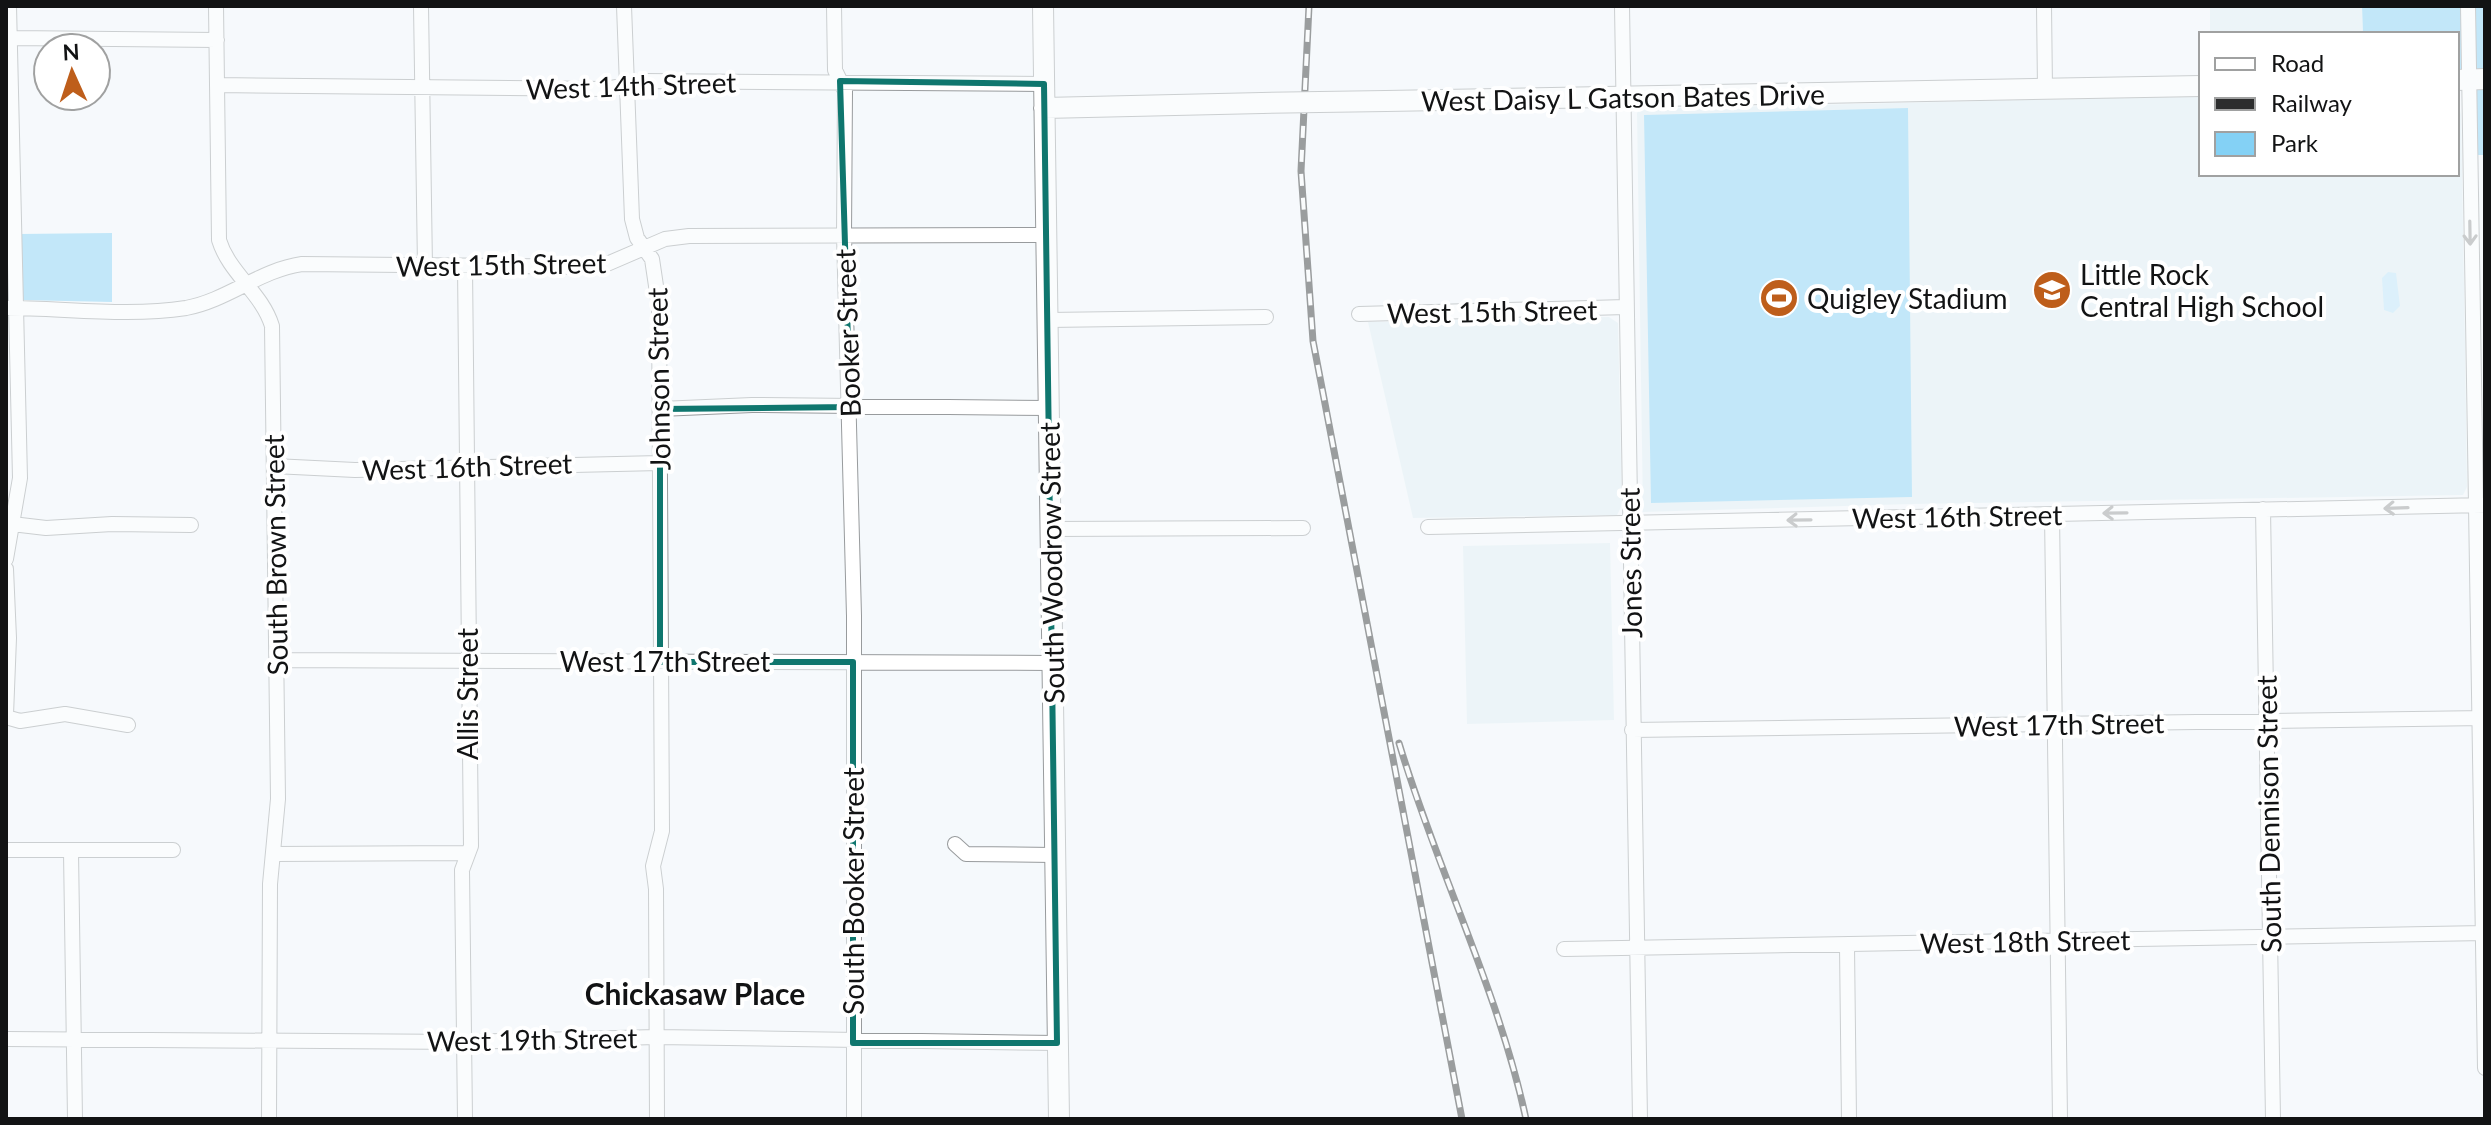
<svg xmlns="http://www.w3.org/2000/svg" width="2491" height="1125" viewBox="0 0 2491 1125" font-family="Lato,sans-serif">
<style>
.built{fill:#e1eef3}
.green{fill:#84d1f5}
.water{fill:#bce5fa}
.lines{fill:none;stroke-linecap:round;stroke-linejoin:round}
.street-casing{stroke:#989b9d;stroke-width:16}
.secondary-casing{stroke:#989b9d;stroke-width:22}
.street{stroke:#fff;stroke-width:14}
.secondary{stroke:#fff;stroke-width:20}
.rail-casing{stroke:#2c2d2e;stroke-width:7}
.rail{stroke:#fff;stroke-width:4;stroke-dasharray:12;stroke-linecap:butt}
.secondary-bridge-casing{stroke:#989b9d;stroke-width:22;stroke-linecap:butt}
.secondary-bridge{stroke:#fff;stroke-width:20}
.oneway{stroke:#949595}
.marked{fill:none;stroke:#0f766e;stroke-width:6;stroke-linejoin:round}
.labels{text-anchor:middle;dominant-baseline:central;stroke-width:8;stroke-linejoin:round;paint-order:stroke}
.street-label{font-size:28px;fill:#121314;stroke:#fff}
.poi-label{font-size:28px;fill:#121314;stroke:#fff;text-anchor:start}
.neighbourhood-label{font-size:30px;font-weight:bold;fill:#121314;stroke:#fff}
</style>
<rect width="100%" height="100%" fill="#f5f9fc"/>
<path class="built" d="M2210,6H2362L2363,34H2210Z
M2457,95L2461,115L2465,341L2467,487L2463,495L1911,504L1643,512L1637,113L1640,109L2201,96V174H2457Z
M1609,317L1618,323L1622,505L1617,515L1413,518L1368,322Z
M1610,543L1614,720L1467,724L1463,546Z"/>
<path class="green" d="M2362,6H2485V155H2470L2468,80H2457V34H2363Z
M1908,108L1912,497L1651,503L1644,115Z
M112,233V302L19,300L18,234Z"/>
<path class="water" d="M2388,272L2396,273L2400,306L2393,313L2384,310L2382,278Z"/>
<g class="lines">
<defs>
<path id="street" d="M216,6L219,240C229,273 262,293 272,326L278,799L270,884L269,1119
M421,6L425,267
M624,6L632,219L637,238L652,259L659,306L662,831L653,866L656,889L657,1119
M834,6L835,70L845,91L844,235L854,616V1119
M1622,6L1640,1119
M2044,6L2045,89
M2468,6L2485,1068
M11,38L217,40
M217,85L606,89L643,81L1044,84
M465,267L471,846L462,870L465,1119
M6,308C64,308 128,317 186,308C228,300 260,270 302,264L600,267L665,239L689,236L1046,235
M1359,314L1626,307
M1048,320L1266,317
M660,409L752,405L1049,408
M274,466L355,470L660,463
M2263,509L2273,1119
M2052,514L2060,1119
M12,524L46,528L112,524L191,525
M1428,527L2485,505
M1051,529L1303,528
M6,559L20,478L9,6
M6,569L9,638L6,715
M277,660L1053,663
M6,717L20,721L65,714L128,725
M1632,730L2485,718
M955,844L966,854L1054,855
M6,850H173
M71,852L75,1119
M274,854L468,853
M1847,946L1849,1119
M1564,949L2485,933
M6,1039L465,1042L656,1037L1057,1043"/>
<path id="secondary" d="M1043,6L1059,1119
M2457,80L2485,79
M1386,101L2201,86
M1044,108L1262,103"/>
</defs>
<use href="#street" class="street-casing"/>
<use href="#secondary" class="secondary-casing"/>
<use href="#street" class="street"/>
<use href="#secondary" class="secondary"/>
<defs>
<path id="rail" d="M1309,6L1301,171L1313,341L1462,1119
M1399,743C1437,870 1498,989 1526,1119"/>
</defs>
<use href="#rail" class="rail-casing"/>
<use href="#rail" class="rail"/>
<defs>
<path id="secondary-bridge" d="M1262,103L1386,101"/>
</defs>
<use href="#secondary-bridge" class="secondary-bridge-casing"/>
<use href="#secondary-bridge" class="secondary-bridge"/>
</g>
<defs><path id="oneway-shaft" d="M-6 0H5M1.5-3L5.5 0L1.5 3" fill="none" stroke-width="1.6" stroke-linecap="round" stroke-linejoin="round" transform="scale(2)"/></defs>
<g class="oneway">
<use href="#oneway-shaft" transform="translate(2470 233) rotate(89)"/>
<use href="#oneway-shaft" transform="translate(2396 508) rotate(178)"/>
<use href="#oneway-shaft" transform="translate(2115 513) rotate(179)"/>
<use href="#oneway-shaft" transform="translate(1799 520) rotate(179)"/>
</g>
<path d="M0 0H2491V1125H0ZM840,81L1044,84L1057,1043H853V662H660V409L850,407Z" fill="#f5f9fc" fill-opacity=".55" fill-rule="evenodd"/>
<path class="marked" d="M840,81L1044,84L1057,1043H853V662H660V409L850,407Z"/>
<defs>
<symbol id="school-disc" viewBox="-11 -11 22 22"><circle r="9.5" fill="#be5e1b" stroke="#fff"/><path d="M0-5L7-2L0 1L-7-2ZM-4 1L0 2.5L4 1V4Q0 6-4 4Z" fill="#fff"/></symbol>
<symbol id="stadium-disc" viewBox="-11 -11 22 22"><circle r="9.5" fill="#be5e1b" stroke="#fff"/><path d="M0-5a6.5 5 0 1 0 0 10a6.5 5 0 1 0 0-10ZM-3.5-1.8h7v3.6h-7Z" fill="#fff"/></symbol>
</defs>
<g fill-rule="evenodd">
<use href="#school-disc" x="2030" y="268" width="44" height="44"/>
<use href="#stadium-disc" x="1757" y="276" width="44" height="44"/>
</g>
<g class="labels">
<g class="street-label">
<text transform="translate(631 85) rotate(-2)">West 14th Street</text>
<text transform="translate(1623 97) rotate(-1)">West Daisy L Gatson Bates Drive</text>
<text transform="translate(501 264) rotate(-1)">West 15th Street</text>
<text transform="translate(1492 311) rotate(-1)">West 15th Street</text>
<text transform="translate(847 333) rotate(-92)">Booker Street</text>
<text transform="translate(658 379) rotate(-91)">Johnson Street</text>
<text transform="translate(467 466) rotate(-2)">West 16th Street</text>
<text transform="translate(1957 516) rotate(-1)">West 16th Street</text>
<text transform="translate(275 555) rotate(-91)">South Brown Street</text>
<text transform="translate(1051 563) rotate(-91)">South Woodrow Street</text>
<text transform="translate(1630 563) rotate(-91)">Jones Street</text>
<text x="665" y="661">West 17th Street</text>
<text transform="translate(467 694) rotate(-90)">Allis Street</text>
<text transform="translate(2059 724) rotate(-1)">West 17th Street</text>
<text transform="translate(2268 814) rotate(-91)">South Dennison Street</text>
<text transform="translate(853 891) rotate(-90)">South Booker Street</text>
<text transform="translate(2025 941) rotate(-1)">West 18th Street</text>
<text transform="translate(532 1039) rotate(-1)">West 19th Street</text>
</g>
<g class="poi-label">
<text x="2080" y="274">Little Rock<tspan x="2080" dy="32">Central High School</tspan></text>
<text x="1807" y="298">Quigley Stadium</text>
</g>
<g class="neighbourhood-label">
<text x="695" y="993">Chickasaw Place</text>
</g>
</g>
<rect width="2491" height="1125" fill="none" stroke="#121314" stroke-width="16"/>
<rect x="2199" y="32" width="260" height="144" fill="#ffffff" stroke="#a0a1a1" stroke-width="2"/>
<rect x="2215" y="58" width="40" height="12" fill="#ffffff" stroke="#a0a1a1" stroke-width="2"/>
<text x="2271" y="72" font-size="24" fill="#121314">Road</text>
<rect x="2215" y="98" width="40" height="12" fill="#2c2d2e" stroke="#a0a1a1" stroke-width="2"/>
<text x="2271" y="112" font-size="24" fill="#121314">Railway</text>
<rect x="2215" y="132" width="40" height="24" fill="#84d1f5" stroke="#a0a1a1" stroke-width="2"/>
<text x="2271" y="152" font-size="24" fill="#121314">Park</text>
<g transform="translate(72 72) rotate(357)"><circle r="38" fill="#ffffff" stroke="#a0a1a1" stroke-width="2"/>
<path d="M0-6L14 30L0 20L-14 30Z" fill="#be5e1b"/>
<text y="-12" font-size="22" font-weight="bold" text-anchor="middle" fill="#121314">N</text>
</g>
</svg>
